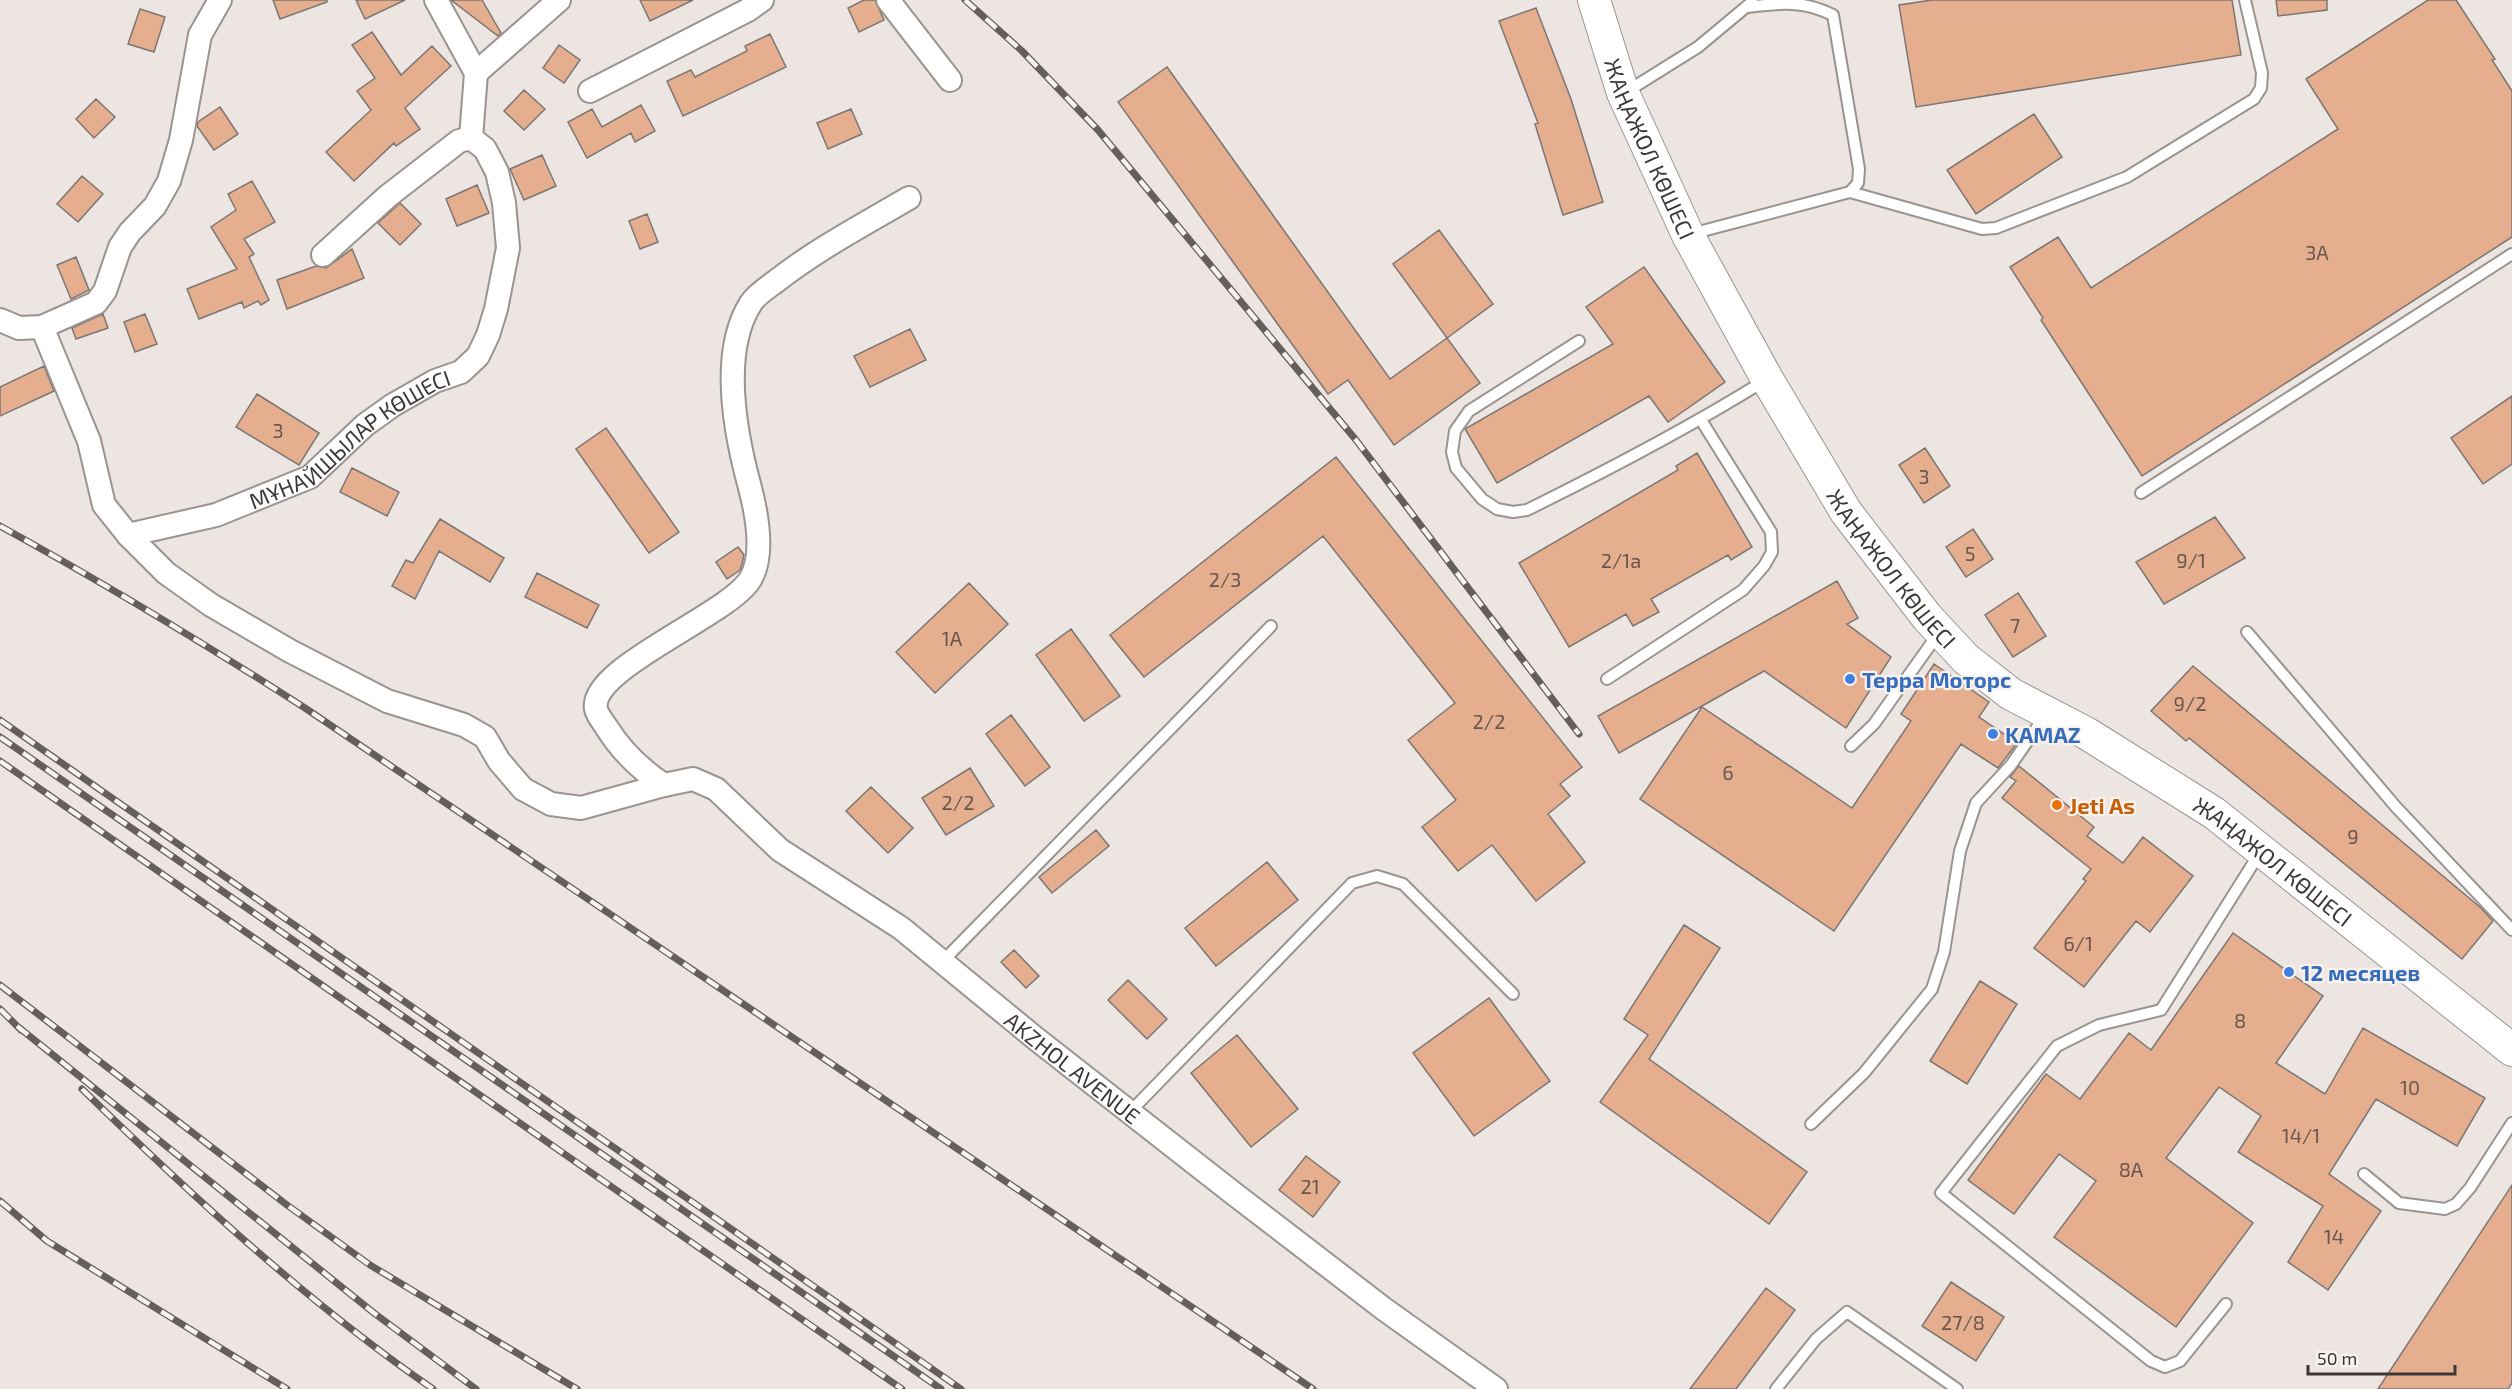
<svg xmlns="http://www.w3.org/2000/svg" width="2512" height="1389" viewBox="0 0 2512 1389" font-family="'Exo 2',sans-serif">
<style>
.building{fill:#e5ae8f;stroke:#7c7673;stroke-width:1.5}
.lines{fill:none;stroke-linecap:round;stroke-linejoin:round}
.service-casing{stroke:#9a9491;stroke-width:14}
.minor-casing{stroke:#9a9491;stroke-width:26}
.secondary-casing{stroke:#9a9491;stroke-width:34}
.service{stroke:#fff;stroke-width:10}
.minor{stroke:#fff;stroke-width:22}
.secondary{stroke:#fff;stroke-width:32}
.rail-casing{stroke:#635f5d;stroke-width:7}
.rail{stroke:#f9f3ef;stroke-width:4.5;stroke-dasharray:14;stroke-linecap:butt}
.shop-dot{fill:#3f7fe0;stroke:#f9f3ef;stroke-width:2}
.food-dot{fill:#e8710a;stroke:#f9f3ef;stroke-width:2}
.labels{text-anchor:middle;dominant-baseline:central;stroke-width:4.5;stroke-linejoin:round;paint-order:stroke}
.number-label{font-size:20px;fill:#66564d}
.street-label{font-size:22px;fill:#3b3837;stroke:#f9f3ef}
.shop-label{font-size:22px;font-weight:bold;fill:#366cbe;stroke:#f9f3ef;text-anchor:start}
.food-label{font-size:22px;font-weight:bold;fill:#c56008;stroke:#f9f3ef;text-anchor:start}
</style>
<rect width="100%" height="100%" fill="#ece5e2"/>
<path class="building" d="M273,0H327V2L280,19Z
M356,0H405L365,19Z
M451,0H482L501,33L498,36Z
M640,0H693L650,21Z
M864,0H875L884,20L859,32L848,8Z
M1932,0H2232L2241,55L1916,107L1899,5Z
M2276,0H2327V10L2278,16Z
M2428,0H2456L2495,59L2492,60L2512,91V237L2142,476L2041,320L2043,318L2010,267L2058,237L2091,288L2338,129L2306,79Z
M1536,8L1571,99L1603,202L1563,215L1535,124L1538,123L1499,21Z
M140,9L165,17L154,52L128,44Z
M372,32L401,75L432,46L451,66L405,108L420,129L396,146L394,143L354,181L326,152L371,110L357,91L375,78L352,45Z
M770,34L786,67L683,116L667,81L691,70L695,77L747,51L745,46Z
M559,45L580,60L564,83L543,68Z
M1167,67L1390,379L1447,338L1480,383L1394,445L1348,380L1328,394L1118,102Z
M524,90L545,109L524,130L504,111Z
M96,99L115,117L94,138L76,119Z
M641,105L655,131L635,142L631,133L587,158L568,122L592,109L602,127Z
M220,107L238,134L214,150L197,126L198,122Z
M851,109L862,134L828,149L817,123Z
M2034,114L2062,157L1976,214L1947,170Z
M542,155L556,186L524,200L510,169Z
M82,176L103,194L78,222L57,204Z
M252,181L275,222L244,239L254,254L249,257L269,300L261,305L258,301L244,308L242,302L199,319L187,289L237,269L211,227L236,210L228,194Z
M477,185L489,213L457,226L446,199Z
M400,203L421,224L400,245L378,223Z
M647,214L658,242L640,249L629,221Z
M1439,230L1493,304L1447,338L1393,264Z
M352,249L364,278L287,309L277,280L316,266L326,268Z
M76,257L89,290L71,299L57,265Z
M1644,267L1725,382L1668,422L1649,396L1497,483L1465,429L1613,344L1586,307Z
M103,314L108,328L76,339L72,328Z
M145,314L157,344L135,352L124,322Z
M910,329L926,360L870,387L854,356Z
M44,366L54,391L0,416V387Z
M257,394L319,433L299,465L236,427Z
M2512,396V464L2483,484L2451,438Z
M606,428L679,532L649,553L576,449Z
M1925,448L1950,486L1924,503L1899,465Z
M1697,453L1752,547L1731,560L1728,555L1651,599L1659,612L1633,626L1626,614L1569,647L1519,563L1678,470L1676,466Z
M1336,457L1582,767L1560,784L1570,796L1548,814L1585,862L1536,901L1492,845L1458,871L1422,827L1456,800L1408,740L1455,703L1323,536L1144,677L1110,635Z
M352,468L399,492L387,516L340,492Z
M2215,517L2245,558L2164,604L2136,562Z
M440,519L504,558L490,582L439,551L415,599L392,586L406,560L413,563Z
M1973,529L1993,559L1966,577L1946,547Z
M738,547L744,555L742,564L740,570L727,579L716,562Z
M537,573L599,605L587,628L525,597Z
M1837,581L1858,618L1847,624L1891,657L1846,728L1764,671L1619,753L1598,716Z
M969,583L1008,624L935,693L896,652Z
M2018,593L2046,636L2013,657L1985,615Z
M1071,629L1120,696L1084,721L1036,655Z
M1934,664L1989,702L1979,717L2017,743L1998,768L1961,744L1834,931L1640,799L1702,707L1852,808L1911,721L1901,714Z
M2193,666L2481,908L2493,921L2462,959L2189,738L2186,741L2151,711Z
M1011,715L1050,767L1025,786L986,734Z
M2019,766L2094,827L2087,836L2123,863L2143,837L2193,876L2150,932L2136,921L2084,987L2034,948L2086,881L2083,879L2091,869L2002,798L2016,781L2010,777Z
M970,768L994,806L946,835L922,798Z
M871,787L913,828L888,853L846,811Z
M1096,830L1109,846L1052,893L1039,877Z
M1267,862L1298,900L1216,966L1185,928Z
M1684,925L1720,948L1649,1059L1807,1172L1769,1224L1600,1102L1648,1035L1624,1019Z
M2233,933L2323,996L2276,1063L2325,1094L2363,1028L2485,1098L2457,1146L2376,1099L2329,1174L2381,1211L2328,1290L2288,1262L2323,1206L2238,1152L2261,1116L2219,1087L2166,1158L2253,1223L2176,1327L2054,1237L2096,1181L2059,1154L2014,1214L1968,1180L2046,1074L2080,1099L2129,1033L2151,1050Z
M1014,950L1039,976L1026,988L1001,962Z
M1128,980L1167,1019L1147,1039L1108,1000Z
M1980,981L2017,1004L1967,1084L1930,1061Z
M1489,998L1550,1081L1474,1136L1413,1053Z
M1237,1035L1298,1109L1251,1147L1191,1073Z
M1306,1156L1340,1182L1313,1217L1279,1190Z
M2512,1185V1383L2508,1389H2378Z
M1951,1282L2004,1317L1976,1361L1922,1326Z
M1766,1288L1795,1310L1736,1389H1690Z"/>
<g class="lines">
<defs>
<path id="service" d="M1626,92L1698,47L1752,2
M1850,192L1982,229L1996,228L2127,177L2254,99L2261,88L2262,73L2245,0
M1691,234L1850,192L1858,183L1859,169L1833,15C1803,0 1781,3 1747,7
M1579,341L1469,411L1455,431L1452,452L1456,468L1482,499L1497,509L1513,512L1527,510C1608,470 1687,429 1764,381
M2141,493L2512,254
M2247,632L2396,807L2512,930
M1607,679L1743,590L1764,566L1772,552L1771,532L1701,420
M1851,746L1874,724L1938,634
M942,962L1271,626
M1129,1113L1352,883L1377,876L1403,884L1513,994
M1811,1124L1864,1073L1932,989L1944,952L1960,851L1976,803L2011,765L2045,716
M2364,1174L2399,1203L2445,1209L2456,1204L2470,1188L2512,1123
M2226,1304L2180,1361L2165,1367L2151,1361L1941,1193L2057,1046L2099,1025L2161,1010L2259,854
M1776,1389L1816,1339L1847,1312L1957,1389"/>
<g id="minor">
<path d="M888,0L950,80"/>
<path d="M476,73L559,0"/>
<path d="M590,91L748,10L762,0"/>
<path id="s1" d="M909,198C863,225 817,249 775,282C767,288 756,295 751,303C720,351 735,432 749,484C756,510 765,553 751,578C732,614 588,668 596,709C597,715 604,723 607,728C622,752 641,770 664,785L693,779L716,789L780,850L901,928L1035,1038L1233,1193L1384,1309L1496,1389"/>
<path d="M323,255L388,196L459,141L471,138L476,73L436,0"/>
<path d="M0,320L19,328L42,327L96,303L105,291L120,247L130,232L155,206L169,181L181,140L200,35L220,0"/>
<path d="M42,327L89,441L104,505L128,535L166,573L211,605L290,651L387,701L464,725L485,737L499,761L523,789L551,804L581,808L664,785"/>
<path id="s2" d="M128,535L216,515L310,477L365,425L393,405L435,381L461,372L478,356L488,335L496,309L508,248L504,203L497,172L485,149L471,138"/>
</g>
<g id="secondary">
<path id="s3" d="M1594,0L1623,93L1688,235L1767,379L1846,512L1927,617L1966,659L2011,694L2086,733L2214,813L2512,1050"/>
</g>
</defs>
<use href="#service" class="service-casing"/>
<use href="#minor" class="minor-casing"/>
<use href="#secondary" class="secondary-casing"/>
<use href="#service" class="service"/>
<use href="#minor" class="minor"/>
<use href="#secondary" class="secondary"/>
<defs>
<path id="rail" d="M965,0L1022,51L1098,130L1356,440L1579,734
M0,526C104,583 205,644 305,708L1313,1389
M0,720L961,1389
M0,737L941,1389
M0,761L902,1389
M0,985L287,1205L370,1265L577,1389
M0,1009L21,1030
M17,1026L374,1313L476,1389
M82,1089C191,1195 307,1302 433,1389
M0,1201L47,1241L287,1389"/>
</defs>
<use href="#rail" class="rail-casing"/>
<use href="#rail" class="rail"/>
</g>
<g class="shop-dot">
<circle cx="1850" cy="679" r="6"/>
<circle cx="1993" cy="734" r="6"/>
<circle cx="2289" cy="972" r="6"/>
</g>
<circle class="food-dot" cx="2057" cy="805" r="6"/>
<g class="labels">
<g class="number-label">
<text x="2317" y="252">3А</text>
<text x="278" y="430">3</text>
<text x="1924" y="476">3</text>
<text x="1970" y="553">5</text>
<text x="1621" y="560">2/1а</text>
<text x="2191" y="560">9/1</text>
<text x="1225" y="579">2/3</text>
<text x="2015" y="625">7</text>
<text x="952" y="638">1А</text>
<text x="2190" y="703">9/2</text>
<text x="1489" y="721">2/2</text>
<text x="1728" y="772">6</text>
<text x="958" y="802">2/2</text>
<text x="2353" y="836">9</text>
<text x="2078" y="943">6/1</text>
<text x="2240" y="1020">8</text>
<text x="2410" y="1087">10</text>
<text x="2301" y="1135">14/1</text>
<text x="2131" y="1169">8А</text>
<text x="1310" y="1186">21</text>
<text x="2334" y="1236">14</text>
<text x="1963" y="1322">27/8</text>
</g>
<g class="street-label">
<text stroke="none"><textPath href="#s3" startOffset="159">ЖАҢАЖОЛ КӨШЕСІ</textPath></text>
<text stroke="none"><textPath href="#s2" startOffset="246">МҰНАЙШЫЛАР КӨШЕСІ</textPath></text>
<text stroke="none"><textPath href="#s3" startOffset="645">ЖАҢАЖОЛ КӨШЕСІ</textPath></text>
<text stroke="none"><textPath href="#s3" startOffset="1131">ЖАҢАЖОЛ КӨШЕСІ</textPath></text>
<text stroke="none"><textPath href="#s1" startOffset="1292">AKZHOL AVENUE</textPath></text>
</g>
<g class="shop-label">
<text x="1862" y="679">Терра Моторс</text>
<text x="2005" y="734">KAMAZ</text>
<text x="2301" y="972">12 месяцев</text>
</g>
<g class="food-label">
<text x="2069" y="805">Jeti As</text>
</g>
</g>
<path d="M2308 1365v9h147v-9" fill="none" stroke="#3b3837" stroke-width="3"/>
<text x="2317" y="1365" font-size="18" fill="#3b3837" stroke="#f9f3ef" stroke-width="4.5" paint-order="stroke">50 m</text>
</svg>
